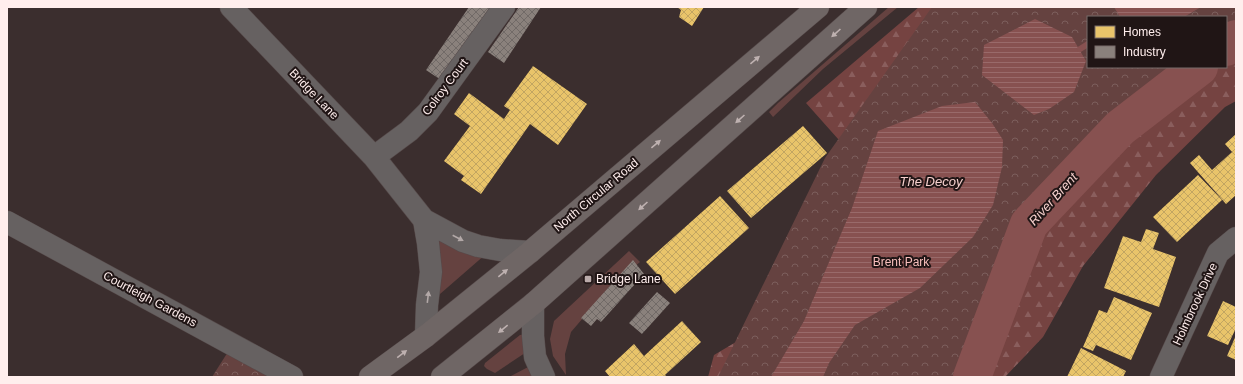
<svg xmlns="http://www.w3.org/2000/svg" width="1243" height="384" viewBox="0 0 1243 384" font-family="Arial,sans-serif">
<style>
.green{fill:#654240}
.forest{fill:url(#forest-firs)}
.park{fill:url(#park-crowns)}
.water{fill:url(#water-rules)}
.homes{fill:url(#homes-cross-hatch)}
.industry{fill:url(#industry-cross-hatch)}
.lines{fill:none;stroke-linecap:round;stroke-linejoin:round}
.stream{stroke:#875150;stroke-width:6}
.river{stroke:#875150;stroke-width:38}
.minor-casing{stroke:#564a4a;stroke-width:23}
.highway-casing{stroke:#564a4a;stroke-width:23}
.minor{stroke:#666161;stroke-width:22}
.highway{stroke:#6f6665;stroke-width:22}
.oneway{fill:#beb1b0}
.oneway2{fill:#b2a8a7}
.poi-dot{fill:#baabaa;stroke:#201515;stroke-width:1.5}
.labels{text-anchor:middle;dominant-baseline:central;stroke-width:4;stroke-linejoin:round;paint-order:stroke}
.street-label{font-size:12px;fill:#ffeeed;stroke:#201515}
.park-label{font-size:12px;fill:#f7bfbc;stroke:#201515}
.poi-label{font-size:12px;fill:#ffeeed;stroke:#201515;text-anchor:start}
.water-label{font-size:13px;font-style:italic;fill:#f6d0cd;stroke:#201515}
</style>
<defs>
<pattern id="forest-firs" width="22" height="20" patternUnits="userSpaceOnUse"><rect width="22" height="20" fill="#754341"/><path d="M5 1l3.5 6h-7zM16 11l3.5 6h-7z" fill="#8a5e5d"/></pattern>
<pattern id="park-crowns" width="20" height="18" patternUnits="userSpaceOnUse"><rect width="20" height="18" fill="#654240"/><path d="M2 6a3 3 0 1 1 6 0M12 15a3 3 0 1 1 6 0" fill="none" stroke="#7c5e5c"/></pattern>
<pattern id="water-rules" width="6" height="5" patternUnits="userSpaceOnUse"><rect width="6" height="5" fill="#875150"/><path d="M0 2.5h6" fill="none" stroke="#996a6a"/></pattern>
<pattern id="homes-cross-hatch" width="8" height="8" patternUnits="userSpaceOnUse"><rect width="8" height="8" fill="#e9c46a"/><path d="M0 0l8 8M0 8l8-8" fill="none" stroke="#c2a561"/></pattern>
<pattern id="industry-cross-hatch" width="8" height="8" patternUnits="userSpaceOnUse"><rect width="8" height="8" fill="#8a817c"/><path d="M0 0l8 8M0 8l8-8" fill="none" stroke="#716a67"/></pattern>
</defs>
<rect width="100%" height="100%" fill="#3b2e2e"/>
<path class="green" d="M889,7H898L823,69L773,117L769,112L778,103Z
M440,238L486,254L440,294H436L435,242Z
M629,251L640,262L608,289L571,332L565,354L566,375L553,356L550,339L554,321Z
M526,334L528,351L495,373L487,369L484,366L485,363L520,335Z
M532,365L537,377H509Z"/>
<path class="forest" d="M919,7H1114L1088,17V67H1226V17L1236,7V101L1225,107L1156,175L1083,266L1043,337L1005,377H708L714,355L736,342L855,158L806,103Z"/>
<path class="park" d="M932,7H1236V53L1226,61V17H1088V67H1219L1058,199L985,351L977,377H718L825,158Z
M233,344L292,377H212Z"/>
<path class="water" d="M1114,7H1201L1184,17H1120Z
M1035,19L1072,37L1086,61L1074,92L1049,109L1034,115L982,75L984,45Z
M975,102L992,123L1003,140L1002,167L993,205L973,237L920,288L855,325L829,363L823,377H771L804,321L852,208L878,131L942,106Z"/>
<path class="homes" d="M677,7H704L692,26L679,17L681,10Z
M533,66L587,104L558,145L530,124L481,194L461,180L464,176L444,161L470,126L454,114L469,93L504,119L510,110L504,106Z
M803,126L827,153L751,218L727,191Z
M1236,134V195L1226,204L1190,163L1199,155L1212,170L1232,152L1225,144Z
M1198,175L1222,200L1177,242L1153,217Z
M720,196L749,228L675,294L646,262Z
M1146,229L1159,233L1153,249L1176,257L1159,307L1104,288L1123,236L1141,242Z
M1114,297L1152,313L1131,360L1096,345L1093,351L1083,347L1099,310L1107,313Z
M1223,301L1236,307V328L1228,345L1207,336Z
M682,321L701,342L665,375L667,377H610L605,371L634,344L644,356Z
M1236,335V360L1227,356Z
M1081,348L1126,371L1123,377H1067Z"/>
<path class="industry" d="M469,7H491L441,80L426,70Z
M519,7H541L504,63L488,52Z
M633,260L644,274L601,322L597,319L591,326L581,318Z
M657,292L670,303L642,334L629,323Z"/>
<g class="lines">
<path class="stream" d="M1080,49L1088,44"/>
<path class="river" d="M1226,47L1236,39
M972,377L1029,224L1120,128L1199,67"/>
<defs>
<path id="minor" d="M231,7L374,157L424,220L463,241L478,246L500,250L530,252
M374,157L409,131L428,112L504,7
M424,220L428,243L431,272L427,305L426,336
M7,222L292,377
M533,304V336L535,357L544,377
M1161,377L1218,253L1236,238"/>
<path id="highway" d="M370,377L426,336L530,252L818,7
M442,377L533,304L866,7"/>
</defs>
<use href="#minor" class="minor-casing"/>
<use href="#highway" class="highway-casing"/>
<use href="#minor" class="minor"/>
<use href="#highway" class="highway"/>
</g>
<defs><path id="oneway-solid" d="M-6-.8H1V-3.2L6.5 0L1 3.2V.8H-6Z"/></defs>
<g class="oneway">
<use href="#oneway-solid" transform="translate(836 33) rotate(138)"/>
<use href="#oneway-solid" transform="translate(755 60) rotate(-40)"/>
<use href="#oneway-solid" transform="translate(740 119) rotate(138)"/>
<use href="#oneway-solid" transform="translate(656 144) rotate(-40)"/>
<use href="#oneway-solid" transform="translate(643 206) rotate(138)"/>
<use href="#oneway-solid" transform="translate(503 273) rotate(-39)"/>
<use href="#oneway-solid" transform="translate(503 329) rotate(141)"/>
<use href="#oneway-solid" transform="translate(402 354) rotate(-37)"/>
</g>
<g class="oneway2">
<use href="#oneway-solid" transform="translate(458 238) rotate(27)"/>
<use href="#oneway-solid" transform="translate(428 297) rotate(-83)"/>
</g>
<rect class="poi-dot" x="584" y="275" width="8" height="8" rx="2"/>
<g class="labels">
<g class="street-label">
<text transform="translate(445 87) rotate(-53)">Colroy Court</text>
<text transform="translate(314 94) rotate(46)">Bridge Lane</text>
<text transform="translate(596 195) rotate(-40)">North Circular Road</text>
<text transform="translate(150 299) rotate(28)">Courtleigh Gardens</text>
<text transform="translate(1195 304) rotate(-65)">Holmbrook Drive</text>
</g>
<g class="park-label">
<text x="901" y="262">Brent Park</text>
</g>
<g class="poi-label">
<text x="596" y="279">Bridge Lane</text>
</g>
<g class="water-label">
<text x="931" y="181">The Decoy</text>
<text transform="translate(1053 199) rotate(-48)">River Brent</text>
</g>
</g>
<rect width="1243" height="384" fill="none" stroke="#ffeeed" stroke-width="16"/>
<rect x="1087" y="16" width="140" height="52" fill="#201515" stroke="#796c6b"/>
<rect x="1095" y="26" width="20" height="12" fill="#e9c46a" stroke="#796c6b"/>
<text x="1123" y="36" font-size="12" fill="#ffeeed">Homes</text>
<rect x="1095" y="46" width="20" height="12" fill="#8a817c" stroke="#796c6b"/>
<text x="1123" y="56" font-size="12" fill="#ffeeed">Industry</text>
</svg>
